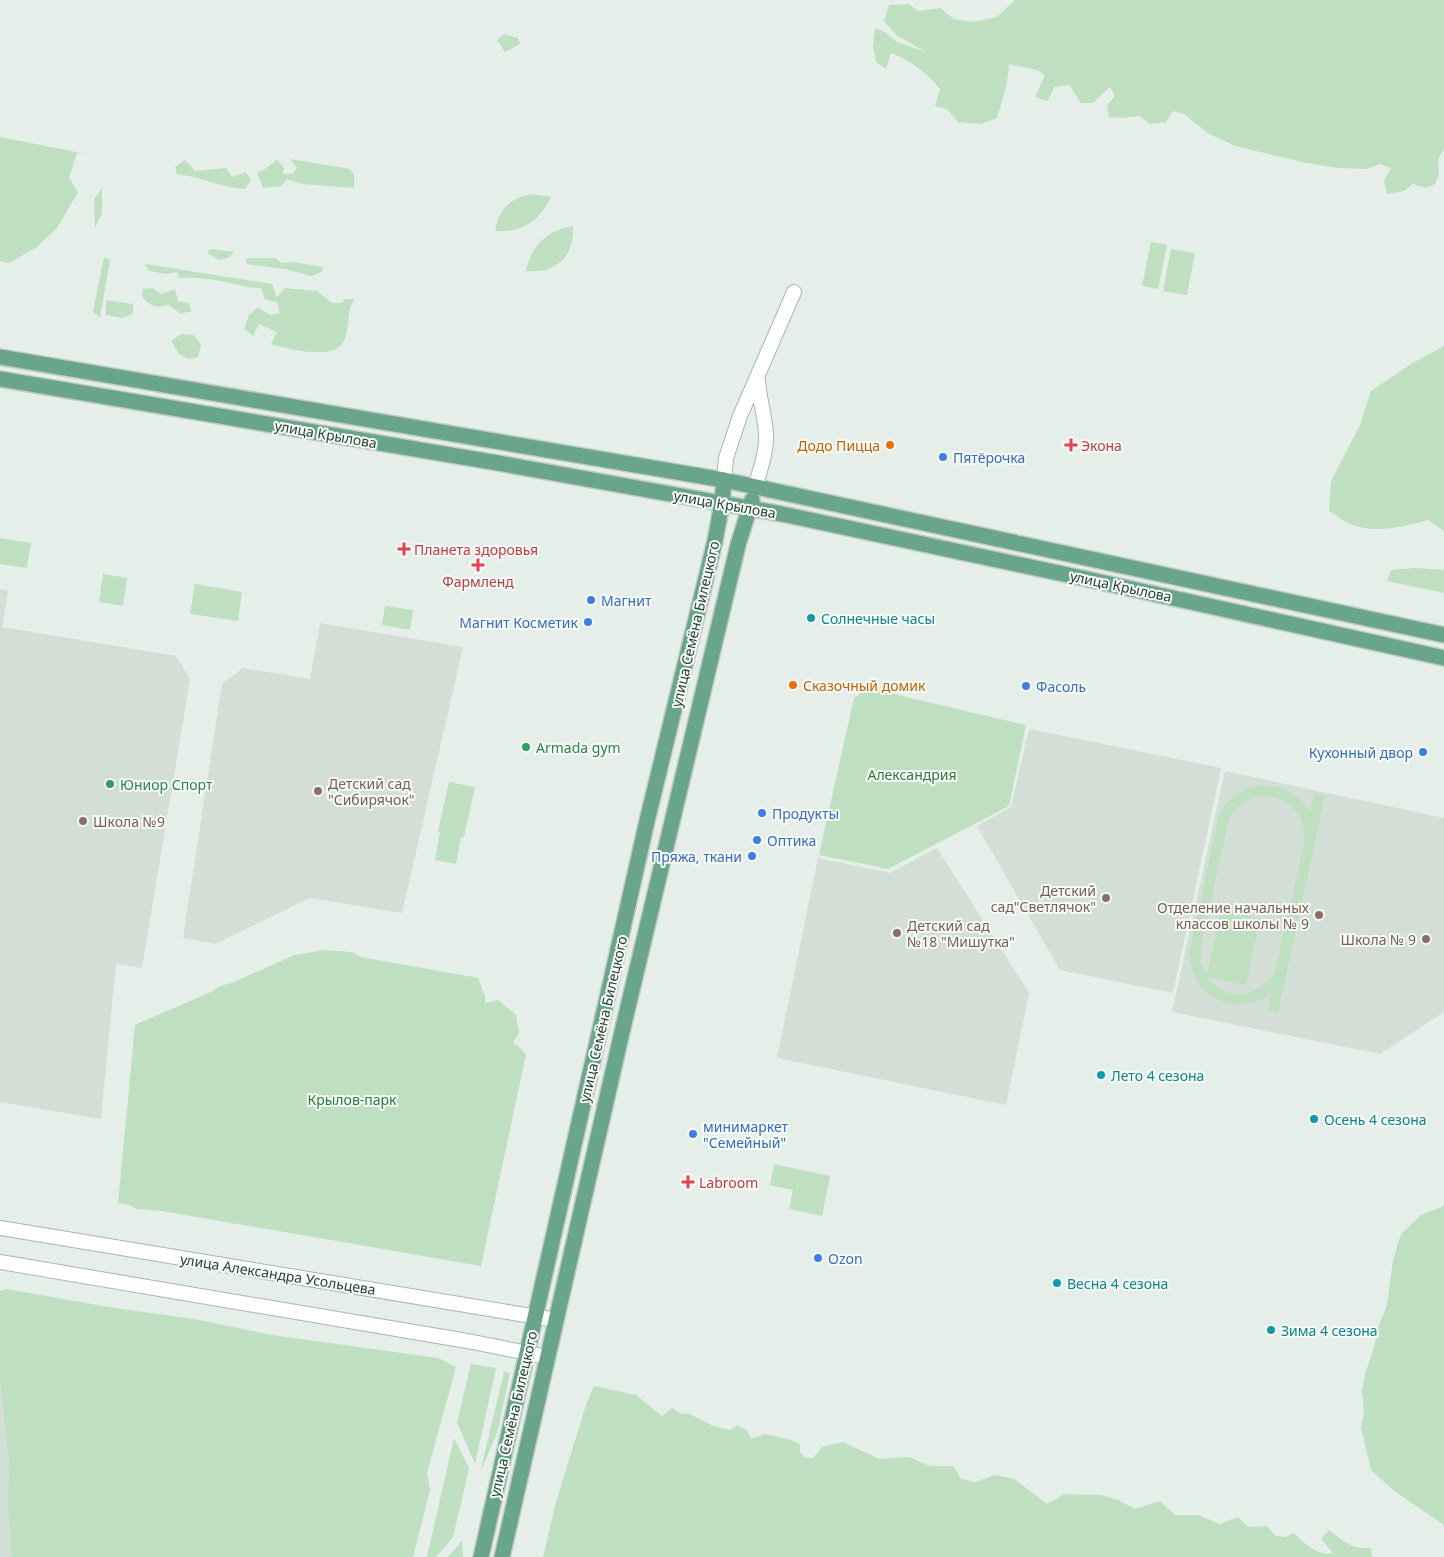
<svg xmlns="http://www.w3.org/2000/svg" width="1444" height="1557" viewBox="0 0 1444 1557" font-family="'Noto Sans',sans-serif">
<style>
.built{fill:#d3ded7}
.green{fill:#bee0c1;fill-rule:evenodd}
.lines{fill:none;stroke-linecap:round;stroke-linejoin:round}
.minor-casing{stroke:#a7b7ae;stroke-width:16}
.major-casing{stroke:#c1cac6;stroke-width:18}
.minor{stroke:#fff;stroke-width:14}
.major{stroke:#68a58a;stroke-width:15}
.food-dot{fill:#e8710a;stroke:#f6fbf7;stroke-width:2}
.health-dot{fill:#e0444e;stroke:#f6fbf7;stroke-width:2}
.shop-dot{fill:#3f7fe0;stroke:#f6fbf7;stroke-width:2}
.culture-dot{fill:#0f9aa8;stroke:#f6fbf7;stroke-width:2}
.leisure-dot{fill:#2e9e5b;stroke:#f6fbf7;stroke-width:2}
.education-dot{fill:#8d6e63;stroke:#f6fbf7;stroke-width:2}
.labels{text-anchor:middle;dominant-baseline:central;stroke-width:4;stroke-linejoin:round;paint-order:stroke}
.street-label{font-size:14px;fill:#234134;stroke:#f6fbf7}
.food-label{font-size:14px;fill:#c56008;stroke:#f6fbf7;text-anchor:end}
.health-label{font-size:14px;fill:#be3a42;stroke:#f6fbf7;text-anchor:start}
.shop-label{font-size:14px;fill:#366cbe;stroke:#f6fbf7;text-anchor:start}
.culture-label{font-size:14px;fill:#0d838f;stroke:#f6fbf7;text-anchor:start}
.leisure-label{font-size:14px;fill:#27864d;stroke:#f6fbf7;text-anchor:start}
.park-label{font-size:14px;fill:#2c7a3c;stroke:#f6fbf7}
.education-label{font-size:14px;fill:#785e54;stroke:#f6fbf7;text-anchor:start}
</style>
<rect width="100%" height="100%" fill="#e5eee8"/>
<path class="built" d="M0,589L8,590L2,627L176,656L190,679L142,968L116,964L101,1119L0,1102Z
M320,623L463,647L402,913L310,898L215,944L183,938L222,684L243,668L310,679Z
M1029,729L1221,768L1173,993L1060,970L977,826L1011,807Z
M1225,771L1444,818V1012L1380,1054L1172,1012Z
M937,848L1029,993L1006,1105L777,1058L818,858L890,873Z
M0,1321L14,1557H0Z"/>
<path class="green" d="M1015,0H1444V148L1438,160L1439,175L1435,184L1426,188L1413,184L1404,191L1387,194L1384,181L1391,168L1379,164L1367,169L1338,168L1307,163L1235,146L1209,134L1184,114L1173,111L1166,122L1150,124L1140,116L1122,118L1109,117L1107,105L1115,96L1110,87L1093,103H1081L1069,85L1054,87L1048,101L1035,97L1045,75L1037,70L1009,64L1007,83L997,118L981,124L958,122L947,109L935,106L940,89C926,72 911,61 891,53L886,69L876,62L873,46L875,28L885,32L897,42L926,52L896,35L884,21L889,5L908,4L919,11L940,8L954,19L975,22L997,17Z
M504,34L518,38L520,44L505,52L497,40Z
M0,137L87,154L77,153L69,178L78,192L57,228L37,247L9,263L0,261Z
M277,159L284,168L283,174L293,173L297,168L290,159L350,169L354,175V188L302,184L287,179L281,186L263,188L257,173L267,168Z
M185,160L195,171L226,168L232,177L246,172L251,180L245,189C220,187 201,177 177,174L175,167Z
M102,188V214L95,227L94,199Z
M532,194L551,197C540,221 521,233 495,231C499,209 511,197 532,194Z
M573,226C575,256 556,274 526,271C531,246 547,230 573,226Z
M1151,242L1167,245L1158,289L1142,286Z
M210,249L234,252L229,257L220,260L207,253Z
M1171,249L1195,253L1187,295L1163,291Z
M104,257L110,260L100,317L93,312Z
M246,258H276L281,263L292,262L323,267L322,272L311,276L285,269L247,264Z
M145,264L272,284L277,297L285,288L317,291L332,303H341L345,299H354C352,304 349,309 349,314C348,324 348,335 342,344C331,360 287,349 271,344L277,332L259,324L253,336L244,329L249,315L258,307L270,315L280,313L277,302L265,299L261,288C247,288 244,286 230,283C214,279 196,277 179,278L177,272L166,274L149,271Z
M152,288L161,294L175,289L178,301L189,303L191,311L181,314L169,305C156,308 150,307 142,296L143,289Z
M106,300L133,304V314L122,318L106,315Z
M181,334L194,335L201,345L198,357L189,359L179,354L171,341Z
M1444,346V531L1428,520C1403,527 1374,534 1350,524C1343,521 1336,515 1329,511L1331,481L1360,425L1371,391L1411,364Z
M0,538L31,543L27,568L0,564Z
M1415,568L1444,570V593L1387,581L1391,570Z
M103,574L127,578L123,606L99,602Z
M195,584L242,592L238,621L190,614Z
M385,606L413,610L410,630L382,625Z
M868,688L1026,725L1009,806L888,869L819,855L854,698Z
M449,782L475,787L464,837H461L456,864L435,860L440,832L438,831Z
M1260,785C1282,785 1298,793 1310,812L1314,794L1325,796L1278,1013L1268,1011L1271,994C1234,1018 1194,999 1189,955L1219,814C1229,797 1241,789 1260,785ZM1261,796C1290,795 1307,815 1304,844L1275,971C1260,998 1227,1003 1207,977L1246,985L1260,918L1221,910L1207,976L1201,963V946L1229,819C1237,805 1246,799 1261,796Z
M324,950L352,952L361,957L478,978L485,996V1003L498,1000L516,1015L519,1033L513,1042L526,1054L481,1266L162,1211L137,1209L129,1205L118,1203L135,1025L213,991L218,987L231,983L295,955Z
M774,1164L830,1176L822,1216L789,1209L793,1190L770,1185Z
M1444,1206V1525L1394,1491L1371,1470L1361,1428L1364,1411L1362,1391L1365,1374L1373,1351L1379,1325L1387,1305L1393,1260L1401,1234L1421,1215Z
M6,1289L115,1308L194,1319L272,1335L438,1358L456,1367L427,1473L430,1490L413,1557H12L8,1504L9,1467L0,1376V1291Z
M471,1364L496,1368L475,1464L457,1422Z
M504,1372L510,1373L497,1433L480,1473Z
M594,1386L636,1395L662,1416L672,1408L681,1414H690L713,1426L729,1430L737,1426L747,1430L751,1439L765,1434L788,1439L800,1444V1452L805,1458H813L822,1447L843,1442L880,1459L909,1457L929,1466H953L961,1479L975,1482L995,1475L1014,1479L1047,1504L1064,1494L1101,1495L1118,1500L1135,1509L1160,1501L1175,1515H1199L1219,1524L1238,1517L1248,1527L1267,1526L1276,1536L1285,1537L1294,1533C1304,1543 1318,1557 1333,1553L1321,1539L1329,1530C1344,1541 1351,1550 1371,1548L1372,1557H543L556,1502L586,1405Z
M454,1438L469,1468L453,1537L436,1557H427Z
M462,1541L463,1557H448Z"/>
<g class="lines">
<defs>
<path id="minor" d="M724,480L726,458L740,416L794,292
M755,487C760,470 767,452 766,434C765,416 759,398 758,380
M0,1228L556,1320
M0,1262L473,1342L547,1357"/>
<path id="major" d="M0,357L724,480L1444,635
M0,379L498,463L782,514L1087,579L1444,658
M481,1557L647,821L715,541L722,503L724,480
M502,1557L622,1032L738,545L752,500"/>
</defs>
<use href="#minor" class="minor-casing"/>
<use href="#major" class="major-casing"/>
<use href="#minor" class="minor"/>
<use href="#major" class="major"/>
</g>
<g class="food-dot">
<circle cx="890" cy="445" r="5"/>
<circle cx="793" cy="685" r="5"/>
</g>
<g class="health-dot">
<path d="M1068.5 437.5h5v5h5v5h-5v5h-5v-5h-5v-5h5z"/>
<path d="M401.5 541.5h5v5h5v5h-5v5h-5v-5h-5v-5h5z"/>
<path d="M475.5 557.5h5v5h5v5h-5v5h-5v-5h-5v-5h5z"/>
<path d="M685.5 1174.5h5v5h5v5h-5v5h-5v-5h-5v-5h5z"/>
</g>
<g class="shop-dot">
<circle cx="943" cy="457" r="5"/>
<circle cx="591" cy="600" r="5"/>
<circle cx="588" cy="622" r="5"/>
<circle cx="1026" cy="686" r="5"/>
<circle cx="1423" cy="752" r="5"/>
<circle cx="762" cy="813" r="5"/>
<circle cx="757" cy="840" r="5"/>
<circle cx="752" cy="856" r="5"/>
<circle cx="693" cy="1134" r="5"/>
<circle cx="818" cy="1258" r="5"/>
</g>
<g class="culture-dot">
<circle cx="811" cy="618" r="5"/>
<circle cx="1101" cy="1075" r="5"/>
<circle cx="1314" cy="1119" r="5"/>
<circle cx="1057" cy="1283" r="5"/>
<circle cx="1271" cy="1330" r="5"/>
</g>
<g class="leisure-dot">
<circle cx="526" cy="747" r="5"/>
<circle cx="110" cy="784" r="5"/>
</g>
<g class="education-dot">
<circle cx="318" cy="791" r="5"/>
<circle cx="83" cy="821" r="5"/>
<circle cx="1106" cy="898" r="5"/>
<circle cx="1319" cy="915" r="5"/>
<circle cx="897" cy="933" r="5"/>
<circle cx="1426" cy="939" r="5"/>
</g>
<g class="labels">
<g class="street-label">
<text transform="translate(326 434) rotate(10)">улица Крылова</text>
<text transform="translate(725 504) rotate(10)">улица Крылова</text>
<text transform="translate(1121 586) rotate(12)">улица Крылова</text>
<text transform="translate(695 624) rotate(-77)">улица Семёна Билецкого</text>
<text transform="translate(603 1019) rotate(-77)">улица Семёна Билецкого</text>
<text transform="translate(278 1274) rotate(9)">улица Александра Усольцева</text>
<text transform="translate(513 1414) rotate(-77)">улица Семёна Билецкого</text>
</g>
<g class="food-label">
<text x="880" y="445">Додо Пицца</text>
<text x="803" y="685" text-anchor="start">Сказочный домик</text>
</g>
<g class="health-label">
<text x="1081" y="445">Экона</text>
<text x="414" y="549">Планета здоровья</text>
<text x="478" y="581" text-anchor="middle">Фармленд</text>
<text x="699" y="1182">Labroom</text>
</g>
<g class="shop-label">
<text x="953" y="457">Пятёрочка</text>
<text x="601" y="600">Магнит</text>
<text x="578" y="622" text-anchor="end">Магнит Косметик</text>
<text x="1036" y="686">Фасоль</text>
<text x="1413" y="752" text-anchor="end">Кухонный двор</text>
<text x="772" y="813">Продукты</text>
<text x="767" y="840">Оптика</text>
<text x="742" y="856" text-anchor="end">Пряжа, ткани</text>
<text x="703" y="1126">минимаркет<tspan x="703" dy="16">"Семейный"</tspan></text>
<text x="828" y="1258">Ozon</text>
</g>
<g class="culture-label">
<text x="821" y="618">Солнечные часы</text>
<text x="1111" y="1075">Лето 4 сезона</text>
<text x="1324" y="1119">Осень 4 сезона</text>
<text x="1067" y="1283">Весна 4 сезона</text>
<text x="1281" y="1330">Зима 4 сезона</text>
</g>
<g class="leisure-label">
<text x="536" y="747">Armada gym</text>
<text x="120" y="784">Юниор Спорт</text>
</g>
<g class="park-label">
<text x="912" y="774">Александрия</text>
<text x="352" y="1099">Крылов-парк</text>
</g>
<g class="education-label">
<text x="328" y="783">Детский сад<tspan x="328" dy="16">"Сибирячок"</tspan></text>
<text x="93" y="821">Школа №9</text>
<text x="1096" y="890" text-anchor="end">Детский<tspan x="1096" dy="16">сад"Светлячок"</tspan></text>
<text x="1309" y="907" text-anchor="end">Отделение начальных<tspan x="1309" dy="16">классов школы № 9</tspan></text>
<text x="907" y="925">Детский сад<tspan x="907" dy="16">№18 "Мишутка"</tspan></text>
<text x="1416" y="939" text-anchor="end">Школа № 9</text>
</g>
</g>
</svg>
